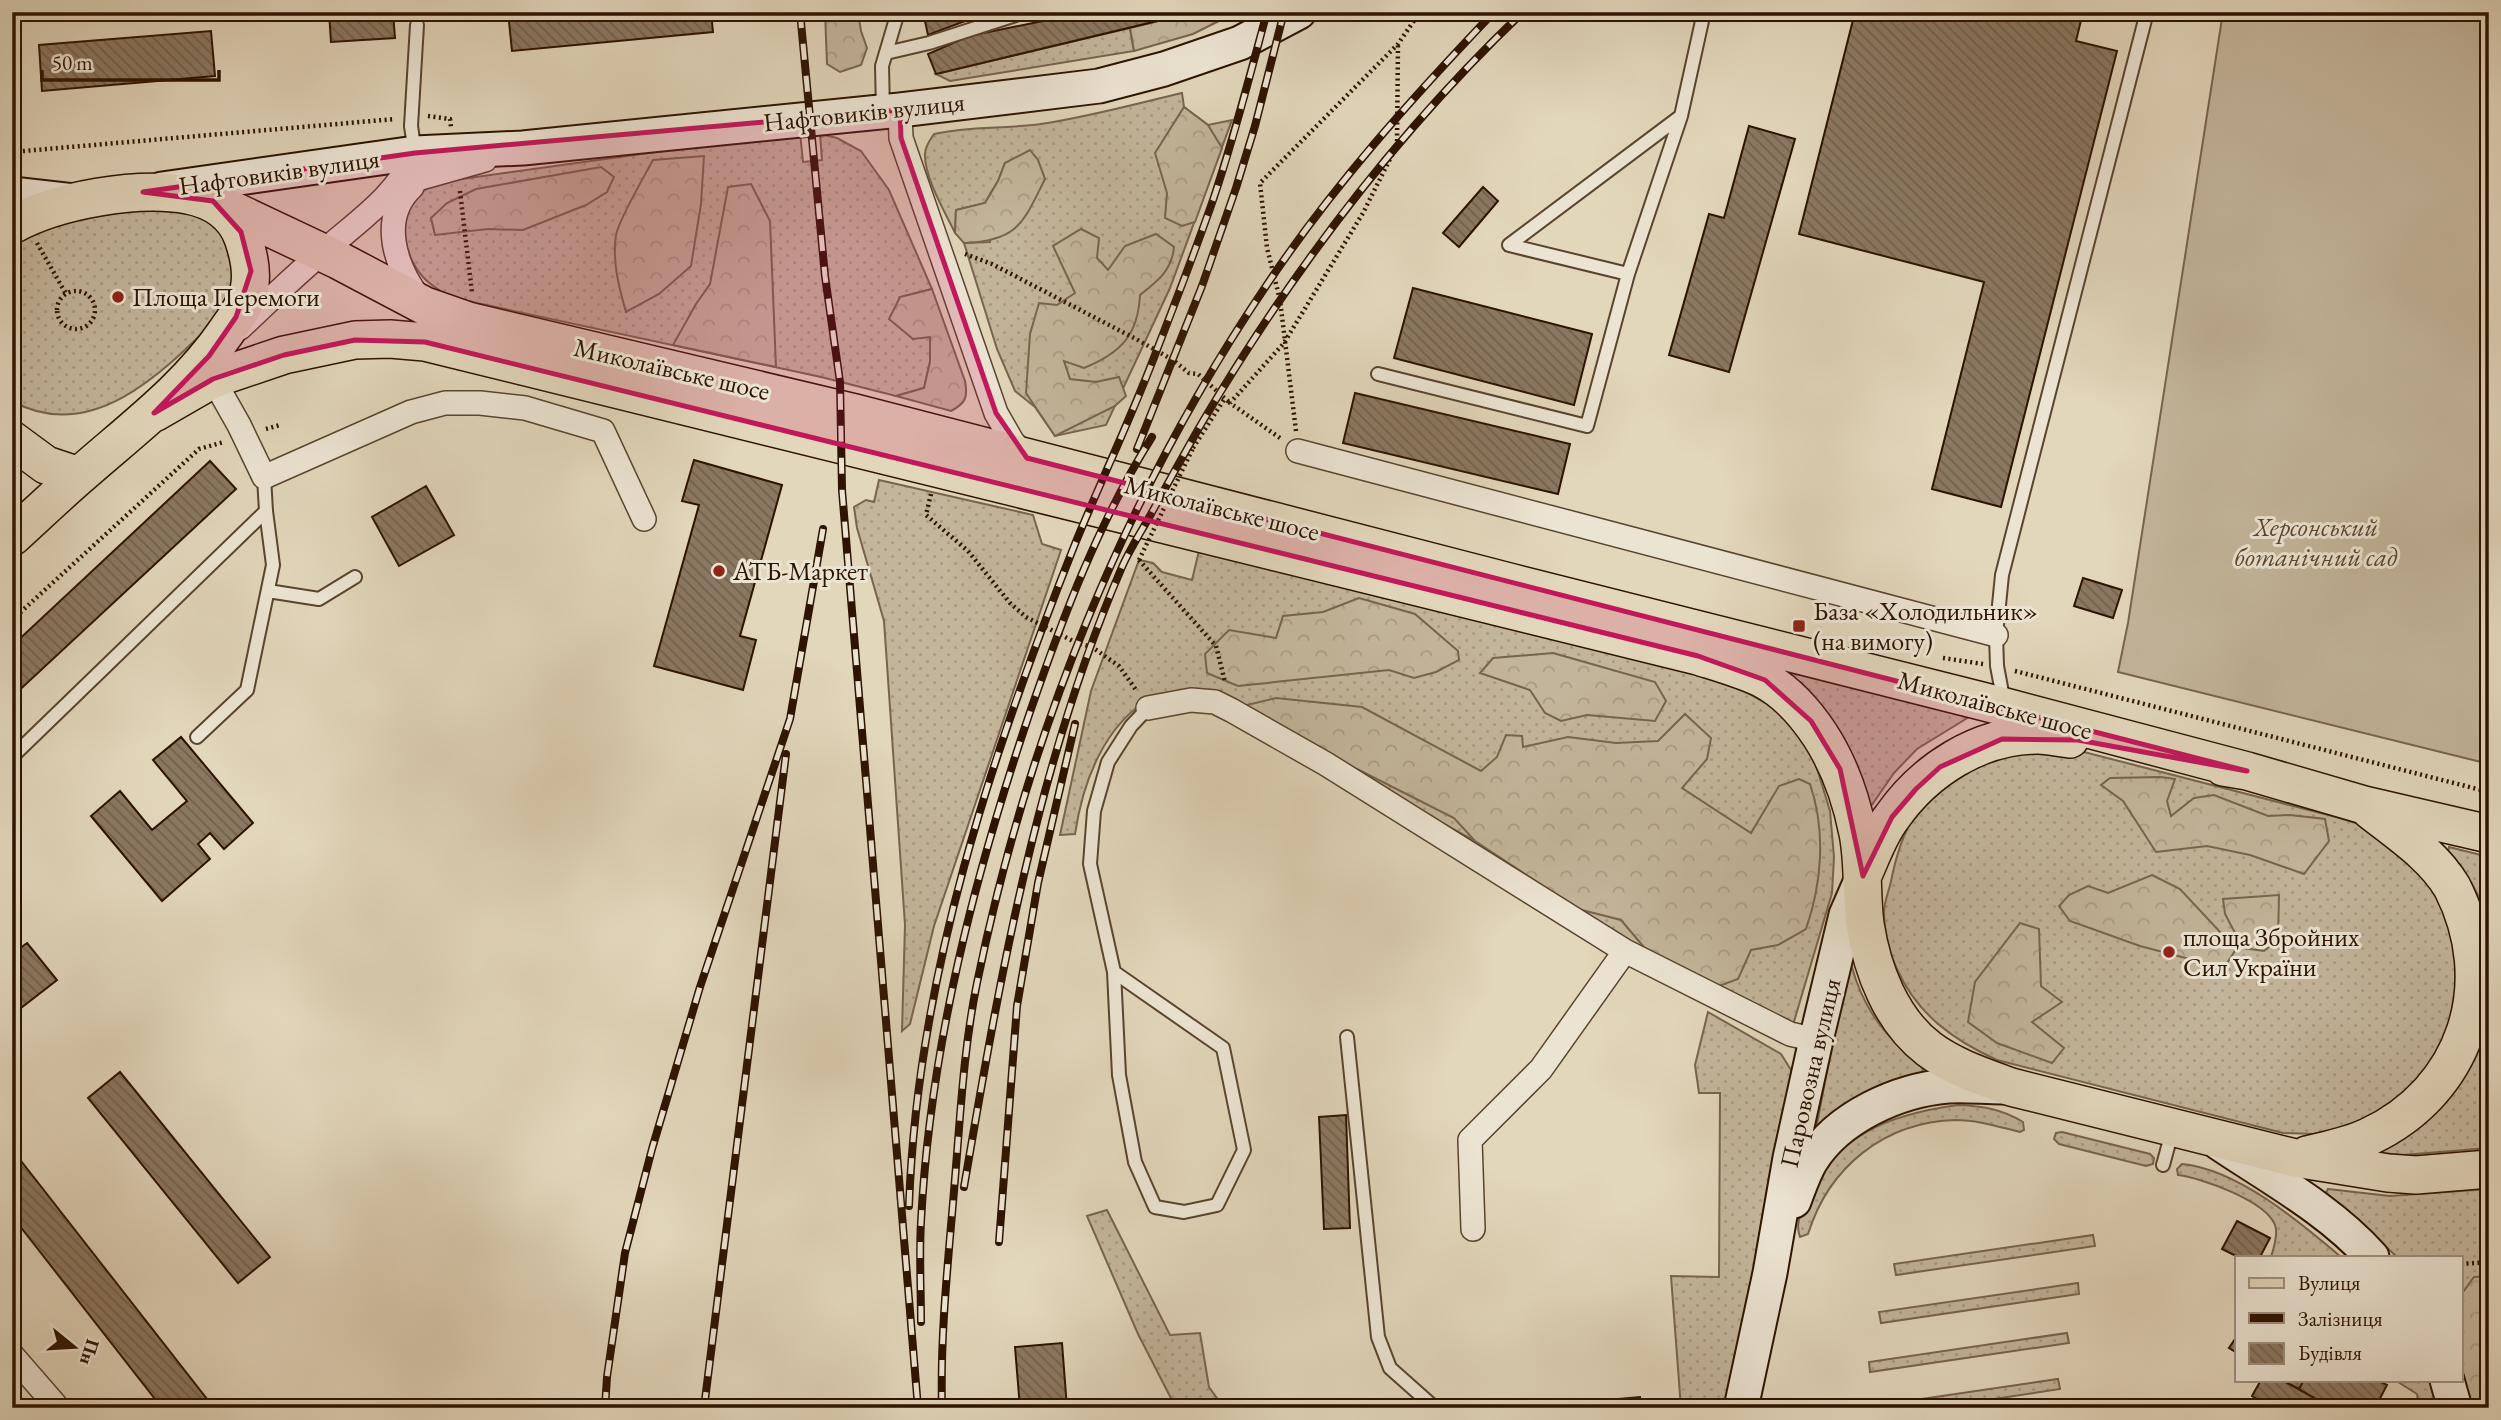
<svg xmlns="http://www.w3.org/2000/svg" width="2501" height="1420" viewBox="0 0 2501 1420" font-family="'EB Garamond',serif">
<style>
.grass{fill:url(#grass-dots);stroke:#78644e;stroke-width:2}
.forest{fill:url(#forest-crowns);stroke:#78644e;stroke-width:2}
.garden{fill:#c3b59b;stroke:#78644e;stroke-width:2}
.building{fill:url(#building-back-hatch);stroke:#2d1300;stroke-width:2}
.lines{fill:none;stroke-linecap:round;stroke-linejoin:round}
.lane-casing{stroke:#5a442f;stroke-width:16}
.street-casing{stroke:#5a442f;stroke-width:26}
.secondary-casing{stroke:#2d1300;stroke-width:37}
.primary-casing{stroke:#2d1300;stroke-width:40}
.path{stroke:#2d1300;stroke-width:4.5;stroke-dasharray:2 3.5;stroke-linecap:butt}
.lane{stroke:#ece4d3;stroke-width:12}
.street{stroke:#ece4d3;stroke-width:23}
.secondary{stroke:#ece4d3;stroke-width:33}
.primary{stroke:#e2d6bb;stroke-width:37}
.rail-casing{stroke:#2d1300;stroke-width:8}
.rail{stroke:#ece4d3;stroke-width:5;stroke-dasharray:16;stroke-linecap:butt}
.path-bridge{stroke:#2d1300;stroke-width:4.5;stroke-dasharray:2 3.5;stroke-linecap:butt}
.marked{fill:#c2185b;fill-opacity:0.2;stroke:#c2185b;stroke-width:5;stroke-linejoin:round}
.poi-dot{fill:#8f2418;stroke:#ece4d3;stroke-width:2.5}
.labels{text-anchor:middle;dominant-baseline:central;stroke-width:6;stroke-linejoin:round;paint-order:stroke}
.street-label{font-size:26px;fill:#2d1300;stroke:#ece4d3}
.poi-label{font-size:26px;fill:#2d1300;stroke:#ece4d3;text-anchor:start}
.park-label{font-size:26px;font-style:italic;fill:#5a442e;stroke:#ece4d3}
</style>
<defs>
<pattern id="grass-dots" width="8" height="8" patternUnits="userSpaceOnUse" patternTransform="scale(1.75)"><rect width="8" height="8" fill="#c3b59b"/><path d="M2 2h.1M6 6h.1" fill="none" stroke="#a89b84" stroke-width="1.8" stroke-linecap="round"/></pattern>
<pattern id="forest-crowns" width="20" height="18" patternUnits="userSpaceOnUse" patternTransform="scale(1.75)"><rect width="20" height="18" fill="#c3b59b"/><path d="M2 6a3 3 0 1 1 6 0M12 15a3 3 0 1 1 6 0" fill="none" stroke="#a89b84"/></pattern>
<pattern id="building-back-hatch" width="6" height="6" patternUnits="userSpaceOnUse" patternTransform="scale(1.75)"><rect width="6" height="6" fill="#8b7861"/><path d="M-1 5l2 2M0 0l6 6M5-1l2 2" fill="none" stroke="#72614e"/></pattern>
</defs>
<rect width="100%" height="100%" fill="#e2d6bb"/>
<filter id="stains"><feTurbulence type="fractalNoise" baseFrequency=".00286" numOctaves="4"/><feColorMatrix values="0 0 0 0 .2 0 0 0 0 .09 0 0 0 0 .02 0 0 0 .5 -.17"/></filter>
<radialGradient id="worn" r=".72"><stop offset=".6" stop-color="#630" stop-opacity="0"/><stop offset="1" stop-color="#630" stop-opacity=".3"/></radialGradient>
<path class="grass" d="M1130,28L1134,51L950,81L936,74Z
M1182,93L1184,107L1208,125L1232,120L1170,288L1106,425L1055,436L1035,407L1015,391L997,349L964,243L990,242L1005,163L998,181L985,203L956,210L955,233C945,212 924,177 925,154C925,146 930,140 934,134C969,126 1005,129 1041,124C1088,117 1135,104 1182,93Z
M800,132L803,162L822,160L820,134L837,138L861,151L889,190L932,289L900,297L930,337V362L924,388L896,396L821,377L449,297C441,291 430,285 423,277C404,255 396,220 417,196C422,190 433,186 440,182Z
M166,206L209,218L237,250L232,304C175,359 99,449 12,401V238L31,225Z
M879,480L1033,515L1042,544L1061,550L934,926L910,1024L902,1031L905,925L884,621L857,528L854,507L866,500L874,502Z
M1199,551L1518,626L1730,683L1779,711L1797,732L1815,762L1830,811L1834,857L1832,893L1793,1025L1654,959L1475,841L1248,715L1152,697C1104,725 1083,781 1075,834L1060,835L1091,691L1139,560L1153,563L1162,572L1192,580Z
M1778,665L1974,714L1917,749L1894,773L1869,809L1863,781L1853,756Z
M2053,748L2084,752L2336,817L2362,825L2411,852L2466,939L2445,1056L2376,1120L2314,1134L2283,1133L1997,1060C1953,1040 1917,1014 1897,969C1889,953 1884,930 1884,912C1884,902 1889,891 1891,881C1902,827 1917,799 1966,772C1975,767 1985,759 1994,756C2012,750 2034,751 2053,748Z
M2449,847L2489,857V916L2471,882L2448,853Z
M1851,964C1863,1009 1886,1039 1923,1066L1922,1076L1823,1126L1817,1124L1847,965Z
M1708,1012L1781,1054L1791,1070V1087L1727,1408H1681L1671,1276L1719,1277L1720,1093H1699L1695,1065Z
M2489,1021V1148L2403,1155L2380,1153L2381,1149C2437,1111 2469,1090 2489,1021Z
M1958,1105C1982,1106 2002,1109 2023,1122L2024,1130L2020,1132C1999,1127 1978,1120 1956,1120C1884,1122 1829,1167 1808,1234L1800,1237C1795,1224 1801,1213 1806,1201C1833,1134 1892,1114 1958,1105Z
M2062,1132L2150,1154L2154,1158L2153,1164L2146,1166L2059,1144L2054,1139L2056,1133Z
M2182,1164C2237,1169 2300,1222 2341,1257H2271C2274,1248 2278,1233 2275,1225C2266,1201 2202,1178 2178,1175L2177,1169Z
M2328,1189L2390,1196L2489,1189V1408L2461,1374V1257H2397L2354,1217L2324,1196Z
M1107,1210L1170,1335L1200,1333L1209,1387L1224,1408H1176L1138,1334L1087,1216Z
M2093,1235L2095,1246L1896,1275L1894,1264Z
M2078,1283L2079,1294L1881,1323L1879,1312Z
M2067,1333L2069,1343L1870,1372L1869,1362Z
M2058,1379L2060,1389L1935,1408H1860Z
M2395,1380H2429L2437,1408H2419L2417,1394Z"/>
<path class="forest" d="M825,12H858L861,31L867,48L861,65L840,72L827,64Z
M1195,12H1237L1193,34L1134,51L1130,28Z
M1184,107L1208,125L1222,148L1195,222L1182,226L1165,218L1167,193L1155,153Z
M1030,150L1038,160L1045,179C1023,223 1018,241 964,243L955,233L956,210L985,203L998,181L1005,163Z
M704,156L701,204L691,266L659,294L626,312C619,288 612,261 616,235C619,219 644,177 653,160Z
M601,167L614,177L607,192L586,205L523,230L488,229L435,235L431,218L447,203L476,189Z
M751,184L770,221L776,367L673,345L696,304L710,284L728,187Z
M1081,229L1099,238L1097,258L1108,270L1125,246L1156,234L1174,247C1172,270 1158,281 1140,295C1138,335 1121,353 1084,368L1064,361L1070,379L1096,382L1119,377L1126,396L1115,406L1055,436L1026,393L1030,334L1039,303L1057,305L1075,293L1053,246Z
M932,289L965,381C968,397 966,403 951,411L896,396L924,388L930,362V337L913,339L889,319L900,297Z
M1359,598L1415,614L1458,651L1459,660L1436,672L1414,678L1389,670L1238,686L1207,673L1205,654L1229,630L1276,638L1283,616L1323,612Z
M1553,653L1655,682L1666,701L1655,721L1587,715L1561,721L1545,713L1530,690L1480,673L1493,658Z
M1276,698L1362,707L1481,771L1497,757L1506,735L1522,736L1523,747L1568,737L1616,743L1658,741L1685,714L1711,738L1707,759L1682,788L1751,833L1779,786L1799,779L1810,784C1826,831 1822,883 1806,929L1778,945L1751,950L1738,979L1711,989L1654,959L1621,920L1578,909L1475,841L1454,818L1359,770L1323,756L1248,715L1247,705Z
M2161,777L2175,779L2167,801L2171,816L2194,798L2214,795L2268,816L2290,815L2325,819L2329,841L2304,874L2250,855L2207,846L2156,852L2123,801L2101,785L2110,778Z
M2152,875L2180,889L2236,949L2224,968L2140,946L2070,921L2059,906L2069,895L2088,886L2108,893Z
M2279,895L2278,940L2264,951L2243,948L2225,914L2223,899Z
M2020,923L2039,929L2041,986L2062,1002L2032,1022L2064,1048L2052,1063L1997,1043L1968,1022L1975,982Z
M2489,1276V1408H2469L2461,1374V1295L2474,1277Z"/>
<path class="garden" d="M2223,12H2489V764L2118,672L2128,623Z"/>
<path class="building" d="M53,12H70L71,18L54,20Z
M221,12H282L222,19Z
M329,12H393L395,38L331,42Z
M508,12H711L713,32L512,51Z
M923,12H989L928,35Z
M1087,12H1195L936,74L928,54L969,36Z
M1855,12H2083L2076,41L2117,51L2001,507L1932,489L1984,282L1799,234Z
M211,31L215,76L42,91L39,45Z
M1749,126L1795,139L1729,372L1669,355L1709,214L1724,218Z
M1483,187L1498,201L1459,247L1443,233Z
M1413,288L1592,334L1574,405L1394,358Z
M1355,393L1570,444L1558,494L1343,443Z
M694,460L782,485L740,636L756,640L743,690L654,666L699,505L682,501Z
M210,461L236,489L12,697V646Z
M426,486L454,535L399,566L372,517Z
M2083,578L2122,590L2113,618L2074,606Z
M181,737L253,823L224,849L210,833L198,844L210,859L162,901L91,816L120,791L152,830L187,801L153,760Z
M27,943L57,980L12,1015V954Z
M120,1072L270,1257L238,1283L88,1098Z
M1346,1115L1350,1228L1324,1229L1319,1117Z
M18,1157L214,1408H162L12,1216V1161Z
M2237,1221L2270,1238L2260,1257H2238L2222,1249Z
M2237,1336V1353L2229,1348Z
M1062,1343L1067,1408H1020L1015,1347Z
M2261,1380H2282L2332,1408H2272L2252,1396Z
M2282,1380H2304L2299,1389Z
M2304,1380H2377L2387,1385L2375,1408H2332L2299,1389Z
M1640,1397L1641,1408H1596V1401Z"/>
<g class="lines">
<defs>
<path id="lane" d="M886,53L929,43L1025,12
M883,111L882,66L898,12
M415,153L411,126L417,25
M1628,274L1681,116
M1378,374L1587,426L1628,274L1509,245L1681,116L1704,12
M268,591L319,599L355,577
M2004,703L1997,666L1996,635L2002,575L2147,12
M197,737L247,690L273,565L266,511L264,477
M12,757L266,511
M1114,972L1223,1048L1244,1150L1217,1205L1184,1212L1155,1207L1135,1162L1119,1075L1114,972L1090,864L1094,811L1108,762L1131,726L1148,708
M1347,1037L1378,1337L1390,1368L1435,1408
M2163,1165L2172,1132"/>
<path id="street" d="M900,110L901,138L996,413L1012,441L1025,456
M412,187C379,218 395,266 419,298
M398,189L421,178L485,160
M240,328C268,302 295,275 324,251C358,221 397,196 415,153
M213,379L239,425L264,477L411,412L445,403H480L525,408L603,431L644,519
M1298,451L1996,635
M1148,708L1191,700L1215,702L1231,710L1326,764L1625,951L1790,1034L1816,1040
M1473,1229L1470,1140L1541,1069L1625,951
M12,1355L58,1408"/>
<path id="secondary" d="M162,189L415,153L523,148L900,110L1099,86L1164,69L1240,43L1299,12
M12,194L74,201
M2219,1143C2271,1178 2330,1210 2372,1257
M1794,1201C1799,1188 1804,1173 1811,1161C1838,1117 1898,1090 1948,1086C1966,1085 1984,1087 2002,1087
M2447,1380L2455,1408
M1741,1408L1770,1273L1790,1158L1816,1040L1846,915L1863,876"/>
<path id="primary" d="M213,201L338,260L425,306L468,321L855,413L1513,583L2005,707L2247,771
M12,225C57,200 137,186 188,195C213,200 234,212 243,238C249,255 253,272 249,290C245,306 235,319 226,332C187,389 131,430 79,476C56,496 34,517 12,537
M154,413L213,379L284,355L355,340L390,339L425,342L1698,656C1720,663 1742,669 1763,679C1786,691 1806,714 1820,735C1840,766 1851,798 1858,833C1864,863 1861,894 1865,924C1872,970 1891,1020 1929,1049C1953,1067 1984,1077 2011,1087L2295,1158L2388,1173L2416,1175L2489,1169
M12,440L46,465L79,476
M2223,767L2247,771L2364,805L2489,834
M1863,875C1872,855 1879,834 1892,817C1925,770 1979,735 2038,735C2048,735 2059,738 2070,739
M2307,1155C2327,1150 2349,1146 2368,1137C2467,1091 2501,983 2452,887C2433,855 2399,833 2370,810"/>
</defs>
<use href="#lane" class="lane-casing"/>
<use href="#street" class="street-casing"/>
<use href="#secondary" class="secondary-casing"/>
<use href="#primary" class="primary-casing"/>
<path class="path" d="M428,116L450,119L451,127
M12,152L395,119
M460,191L472,293
M37,243L66,294
M965,254L992,264L1136,339L1173,360L1189,373L1198,374L1230,403
M57 310a19 19 0 1 1 38 0a19 19 0 1 1-38 0Z
M266,429L280,425
M1296,431L1280,300L1267,248L1260,183L1398,44L1420,12
M1280,438L1230,403L1284,343L1363,213L1397,145L1398,44
M1193,448L1225,398
M931,494L926,515L968,551L1010,603L1026,617L1077,643L1092,647L1119,666L1136,690
M1139,560L1216,646L1225,682
M12,620L199,449L224,442
M1943,658L1983,664
M2015,671L2489,792
M2461,1264L2489,1262"/>
<use href="#lane" class="lane"/>
<use href="#street" class="street"/>
<use href="#secondary" class="secondary"/>
<use href="#primary" class="primary"/>
<defs>
<path id="rail" d="M800,12L825,276L840,382L842,490L918,1408
M1137,449L1202,286L1236,188L1255,126L1284,12
M964,1187C1000,977 1037,764 1122,567C1130,549 1141,532 1151,514C1168,483 1185,452 1203,421C1292,271 1397,132 1523,12
M909,1206C917,978 991,755 1075,544C1102,478 1133,414 1158,347C1177,298 1196,249 1213,200C1234,138 1250,75 1267,12
M999,1242L1017,1006L1038,883L1075,724
M921,1322C921,1289 919,1255 921,1222C930,1047 974,877 1030,712C1063,617 1098,523 1152,437
M605,1408L607,1377L625,1253L652,1149L700,987L790,719L823,529
M704,1408L786,754
M942,1408C940,1336 948,1263 954,1191C960,1122 963,1051 977,983C1028,734 1124,496 1266,286C1332,187 1412,98 1494,12"/>
</defs>
<use href="#rail" class="rail-casing"/>
<use href="#rail" class="rail"/>
<path class="path-bridge" d="M1139,560L1193,448"/>
</g>
<path class="marked" d="M900,110L901,138L996,413L1027,458L2247,771L2078,740L2002,739L1940,767L1916,789L1892,817L1863,876L1840,769L1811,721L1765,680L1698,656L425,342L355,340L284,355L213,379L154,413L209,356L236,317L251,271L241,232L213,201L143,192L415,153Z"/>
<g class="poi-dot">
<circle cx="118" cy="297" r="7"/>
<circle cx="719" cy="571" r="7"/>
<rect x="1792" y="619" width="14" height="14" rx="3.5"/>
<circle cx="2169" cy="952" r="7"/>
</g>
<g class="labels">
<g class="street-label">
<text transform="translate(864 112) rotate(-6)">Нафтовиків вулиця</text>
<text transform="translate(279 172) rotate(-8)">Нафтовиків вулиця</text>
<text transform="translate(672 369) rotate(13)">Миколаївське шосе</text>
<text transform="translate(1222 508) rotate(14)">Миколаївське шосе</text>
<text transform="translate(1995 705) rotate(15)">Миколаївське шосе</text>
<text transform="translate(1810 1073) rotate(-77)">Паровозна вулиця</text>
</g>
<g class="poi-label">
<text x="132" y="297">Площа Перемоги</text>
<text x="733" y="571">АТБ-Маркет</text>
<text x="1813" y="611">База «Холодильник»<tspan x="1813" dy="30">(на вимогу)</tspan></text>
<text x="2183" y="937">площа Збройних<tspan x="2183" dy="30">Сил України</tspan></text>
</g>
<g class="park-label">
<text x="2316" y="527">Херсонський<tspan x="2316" dy="30">ботанічний сад</tspan></text>
</g>
</g>
<rect width="2501" height="1420" fill="none" stroke="#e2d6bb" stroke-width="42"/>
<rect x="14" y="14" width="2473" height="1392" fill="none" stroke="#2d1300" stroke-width="3.5"/>
<rect x="21" y="21" width="2459" height="1378" fill="none" stroke="#2d1300" stroke-width="2"/>
<rect x="2235" y="1256" width="228" height="126" fill="#ece4d3" stroke="#a0907f" stroke-width="2"/>
<rect x="2249" y="1278" width="35" height="10" fill="#e2d6bb" stroke="#a0907f" stroke-width="2"/>
<text x="2298" y="1290" font-size="21" fill="#2d1300">Вулиця</text>
<rect x="2249" y="1313" width="35" height="10" fill="#2d1300" stroke="#a0907f" stroke-width="2"/>
<text x="2298" y="1326" font-size="21" fill="#2d1300">Залізниця</text>
<rect x="2249" y="1343" width="35" height="21" fill="url(#building-back-hatch)" stroke="#a0907f" stroke-width="2"/>
<text x="2298" y="1360" font-size="21" fill="#2d1300">Будівля</text>
<g transform="translate(74 1347) rotate(108)" stroke="#ece4d3" stroke-width="5" paint-order="stroke">
<path d="M0-5L12 26L0 18L-12 26Z" fill="#2d1300"/>
<text y="-10" font-size="19" font-weight="bold" text-anchor="middle" fill="#2d1300">Пн</text>
</g>
<path d="M42 70v10h177v-10" fill="none" stroke="#2d1300" stroke-width="3.5"/>
<text x="52" y="70" font-size="21" fill="#2d1300" stroke="#ece4d3" stroke-width="5" paint-order="stroke">50 m</text>
<rect width="100%" height="100%" filter="url(#stains)"/>
<rect width="100%" height="100%" fill="url(#worn)"/>
</svg>
